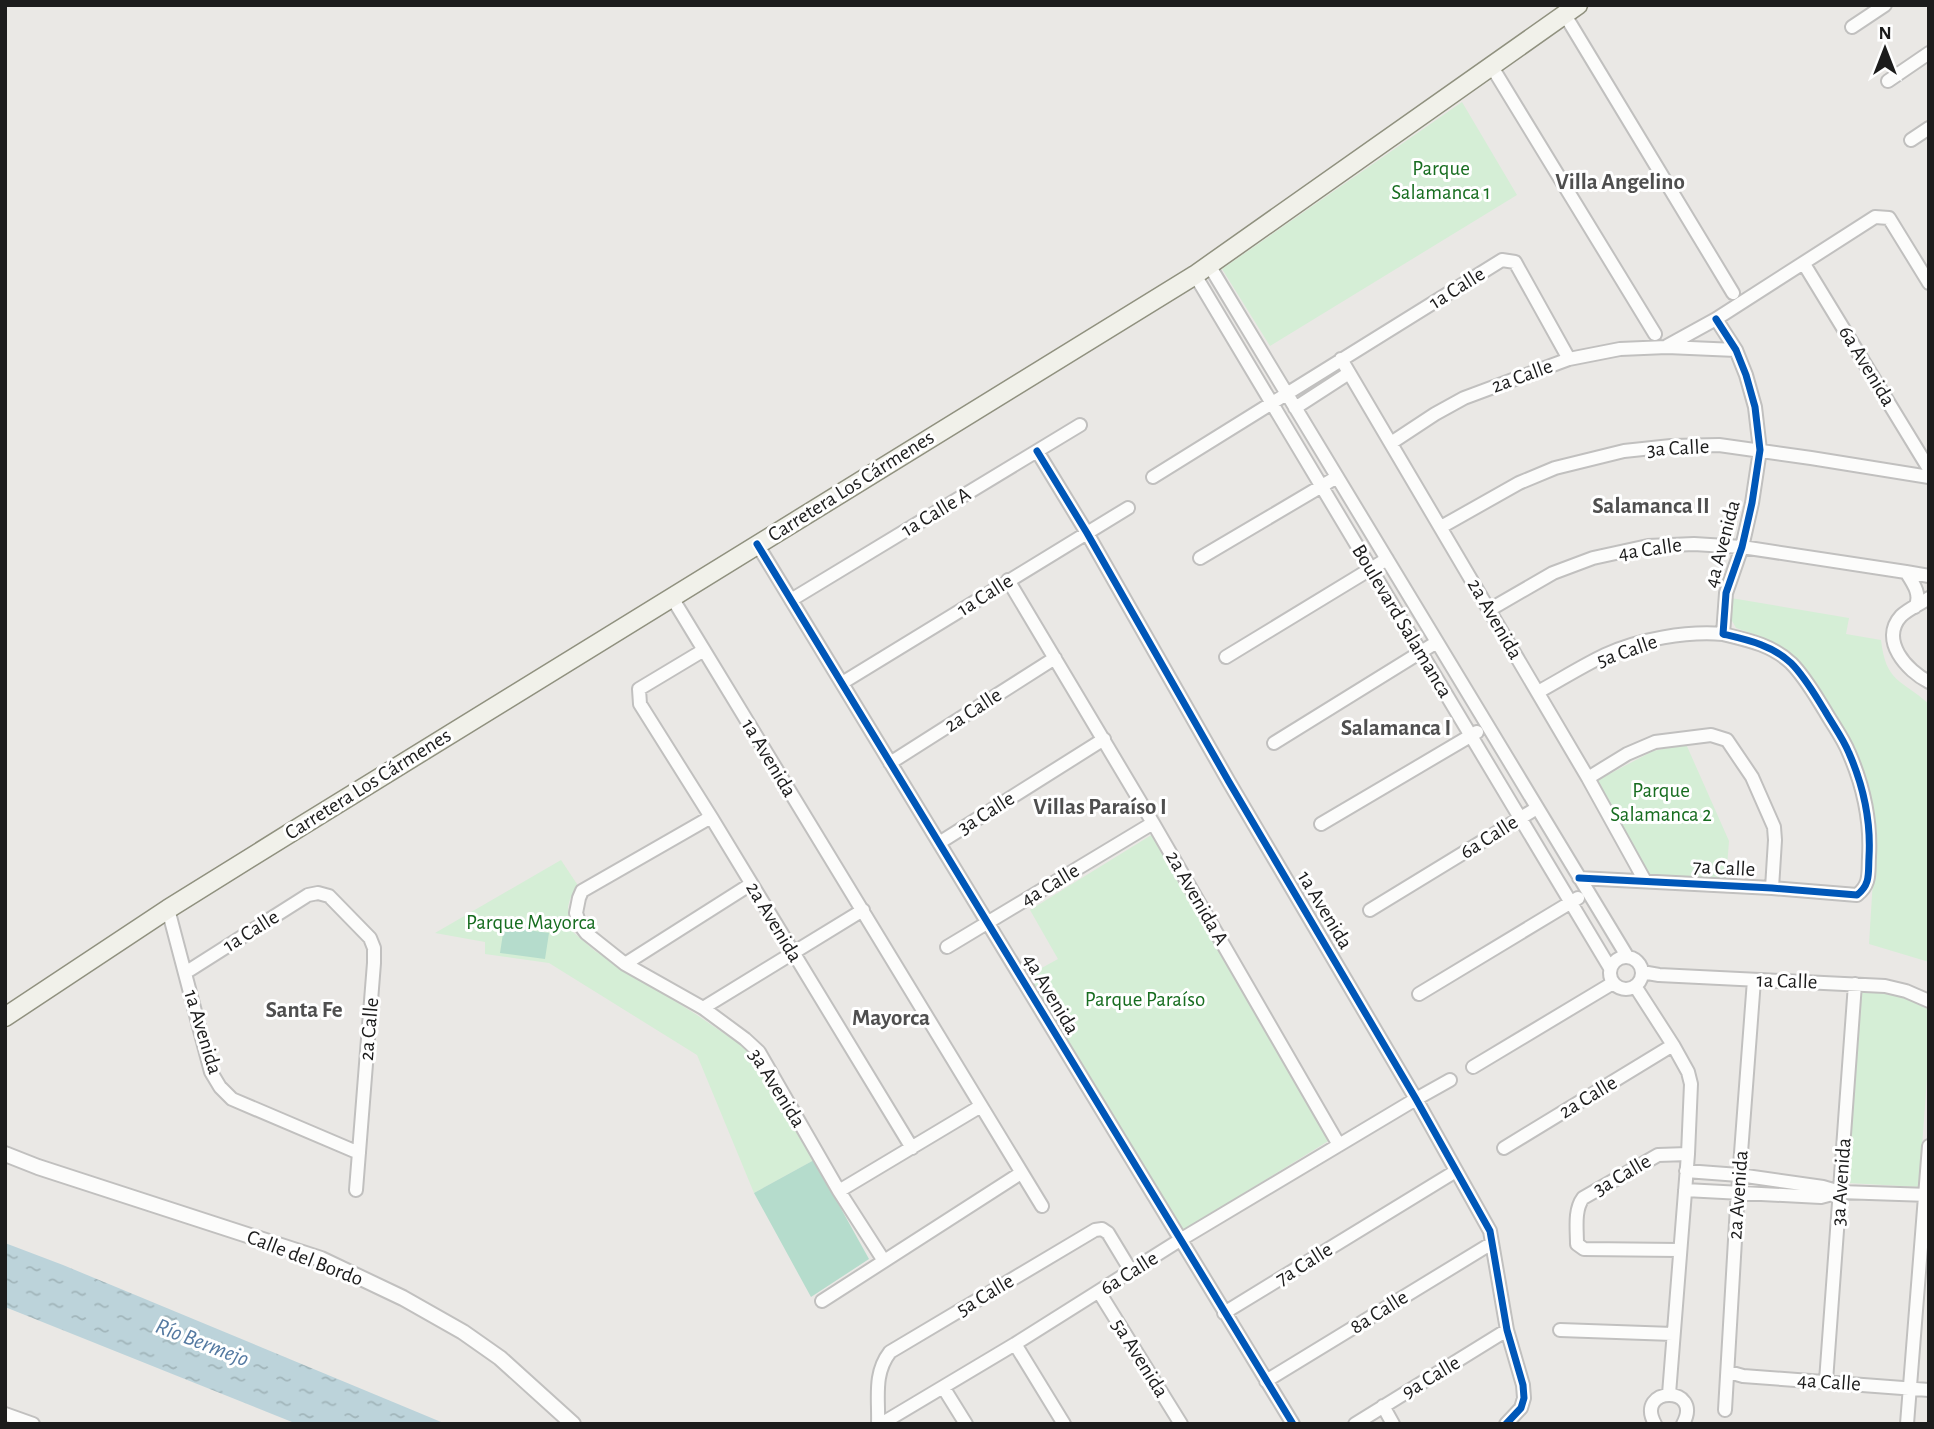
<svg xmlns="http://www.w3.org/2000/svg" width="1934" height="1429" viewBox="0 0 1934 1429" font-family="'Alegreya Sans',sans-serif">
<style>
.park{fill:#d5eed6}
.pitch{fill:#b5dccc}
.water{fill:url(#water-ripples)}
.lines{fill:none;stroke-linecap:round;stroke-linejoin:round}
.minor-casing{stroke:#c1c0bf;stroke-width:16}
.tertiary-casing{stroke:#c1c0bf;stroke-width:18}
.secondary-casing{stroke:#90917f;stroke-width:21}
.minor{stroke:#fcfcfb;stroke-width:12}
.tertiary{stroke:#fcfcfb;stroke-width:14}
.secondary{stroke:#f1f1ea;stroke-width:18}
.cycleway-casing{stroke:#fff;stroke-width:11}
.cycleway{stroke:#0057b8;stroke-width:7}
.labels{text-anchor:middle;dominant-baseline:central;stroke-width:6;stroke-linejoin:round;paint-order:stroke}
.park-label{font-size:21px;fill:#176d20;stroke:#fff}
.street-label{font-size:21px;fill:#1c1c1c;stroke:#fff}
.neighbourhood-label{font-size:23px;font-weight:bold;fill:#4f4f4f;stroke:#fff}
.water-label{font-size:23px;font-style:italic;fill:#5479a1;stroke:#fff}
</style>
<defs>
<pattern id="water-ripples" width="26" height="14" patternUnits="userSpaceOnUse" patternTransform="scale(1.75)"><rect width="26" height="14" fill="#bcd3da"/><path d="M2 4q2-2 4 0t4 0M15 11q2-2 4 0t4 0" fill="none" stroke="#a1b5ba"/></pattern>
</defs>
<rect width="100%" height="100%" fill="#eae8e5"/>
<path class="park" d="M1462,102L1517,195L1270,346L1222,269Z
M1731,598L1849,618L1846,634L1881,640C1886,683 1901,679 1929,704V962L1869,944L1876,831L1868,793L1849,737L1823,696L1794,656L1762,637L1736,628L1731,619L1729,609Z
M1686,744L1729,841L1726,879L1651,877L1596,781L1653,751Z
M1153,834L1330,1140L1182,1231L1027,976L1058,959L1030,910Z
M561,860L579,887L570,899L568,907L573,932L595,951L697,1015L754,1054L814,1160L754,1193L697,1055L549,963L485,954V942L435,933Z
M1861,988L1905,997L1929,1010V1051L1919,1187L1848,1183Z"/>
<path class="pitch" d="M504,927L549,933L545,959L500,953Z
M814,1160L869,1259L811,1297L754,1193Z"/>
<path class="water" d="M5,1243L63,1265L446,1424H297L5,1307Z"/>
<g class="lines">
<defs>
<path id="minor" d="M1565,15L1733,293
M1852,27L1885,5
M1492,67L1655,334
M1888,81L1929,53
M1911,140L1929,128
M1804,264L1929,469
M1209,265L1627,956
M1195,275L1610,968
M1667,346L1716,319L1875,217L1889,218L1929,283
M1341,359L1588,778L1645,881
M1295,408L1349,373
M1391,443L1435,414L1464,398L1569,359L1620,349L1667,347L1736,350
M1037,451L1087,533L1229,782L1416,1099L1490,1231L1507,1330L1523,1385L1524,1398L1521,1408L1506,1424
M1153,477L1502,260L1515,262L1569,359
M1441,527L1519,483L1555,468L1624,451L1671,446L1719,445L1811,458L1929,477
M757,544L1293,1424
M1200,558L1337,477
M1906,572L1929,576
M1008,580L1153,823L1339,1145
M671,596L1042,1206
M1929,598C1920,604 1908,609 1901,616C1879,640 1907,671 1929,682
M791,600L1080,425
M1489,610L1553,573L1593,558L1648,546L1694,544L1742,547L1906,572C1913,583 1922,595 1915,607
M704,650L639,689L640,704L711,817L912,1148
M1226,657L1387,559
M842,683L1128,508
M1538,692C1560,680 1582,666 1605,655C1639,639 1687,631 1723,634
M1274,743L1437,642
M890,763L1055,658
M1588,778L1627,754L1655,742L1711,735L1727,740L1752,777L1774,827L1775,840L1772,888
M711,817L582,891L579,898L576,913L580,925L586,933L625,964L703,1008L745,1039L759,1052L839,1191L884,1261
M1321,824L1477,732
M939,843L1104,739
M1579,878L1772,888L1857,895C1871,884 1868,873 1869,857C1871,822 1863,785 1849,753C1843,738 1833,725 1825,711C1815,695 1805,677 1791,663C1772,645 1748,640 1723,634L1726,593L1742,547L1752,503L1760,450L1755,407L1746,375L1736,350L1716,319
M168,909L211,1072L220,1087L232,1099L359,1153
M1370,910L1537,808
M947,947L1153,823
M1610 973a16 16 0 1 1 32 0a16 16 0 1 1-32 0Z
M625,964L751,884
M1642,972L1659,975L1885,986L1906,991L1929,1001
M185,973L308,895L318,893L329,896L370,938L374,948V963L356,1190
M1635,986L1673,1045L1688,1072L1691,1084L1688,1154L1669,1394
M1419,994L1578,898
M703,1008L863,910
M1473,1067L1613,983
M1504,1148L1673,1045
M1686,1171L1739,1175L1823,1187L1840,1192L1929,1195
M1685,1190L1821,1197L1840,1192
M839,1191L981,1106
M1679,1250L1584,1249L1577,1244C1577,1229 1574,1210 1583,1198L1658,1155L1688,1154
M1099,1292L1181,1424
M822,1301L1021,1173
M1224,1313L1456,1171
M1560,1330L1673,1334
M1015,1344L1064,1424
M1729,1372L1743,1376L1929,1390
M1266,1381L1492,1243
M1826,1381L1855,984
M943,1387L966,1424
M1383,1406L1393,1424
M1725,1410L1737,1206L1754,980
M5,1414L33,1424
M878,1424C879,1398 873,1374 890,1352L1095,1230L1102,1229L1108,1233L1131,1271
M881,1424L1015,1344L1180,1240L1416,1099L1450,1080
M1355,1424L1507,1330
M1655,1424C1634,1386 1704,1385 1683,1424
M1907,1424L1929,1146"/>
<path id="tertiary" d="M5,1154L38,1167L321,1259L403,1298L463,1332L500,1358L573,1424"/>
<path id="secondary" d="M5,1017L168,909L303,825L1195,275L1578,5"/>
</defs>
<use href="#minor" class="minor-casing"/>
<use href="#tertiary" class="tertiary-casing"/>
<use href="#secondary" class="secondary-casing"/>
<use href="#minor" class="minor"/>
<use href="#tertiary" class="tertiary"/>
<use href="#secondary" class="secondary"/>
<defs>
<path id="cycleway" d="M1037,451L1087,533L1229,782L1416,1099L1490,1231L1507,1330L1523,1385L1524,1398L1521,1408L1506,1424
M757,544L1293,1424
M1579,878L1772,888L1857,895C1871,884 1868,873 1869,857C1871,822 1863,785 1849,753C1843,738 1833,725 1825,711C1815,695 1805,677 1791,663C1772,645 1748,640 1723,634L1726,593L1742,547L1752,503L1760,450L1755,407L1746,375L1736,350L1716,319"/>
</defs>
<use href="#cycleway" class="cycleway-casing"/>
<use href="#cycleway" class="cycleway"/>
</g>
<g class="labels">
<g class="park-label">
<text x="1441" y="168">Parque<tspan x="1441" dy="24">Salamanca 1</tspan></text>
<text x="1661" y="790">Parque<tspan x="1661" dy="24">Salamanca 2</tspan></text>
<text x="531" y="922">Parque Mayorca</text>
<text x="1145" y="999">Parque Paraíso</text>
</g>
<g class="street-label">
<text transform="translate(1457 288) rotate(-32)">1a Calle</text>
<text transform="translate(1867 366) rotate(59)">6a Avenida</text>
<text transform="translate(1522 376) rotate(-20)">2a Calle</text>
<text transform="translate(1678 448) rotate(-3)">3a Calle</text>
<text transform="translate(851 486) rotate(-32)">Carretera Los Cármenes</text>
<text transform="translate(936 512) rotate(-31)">1a Calle A</text>
<text transform="translate(1722 544) rotate(-75)">4a Avenida</text>
<text transform="translate(1650 549) rotate(-8)">4a Calle</text>
<text transform="translate(985 595) rotate(-32)">1a Calle</text>
<text transform="translate(1495 619) rotate(60)">2a Avenida</text>
<text transform="translate(1402 621) rotate(59)">Boulevard Salamanca</text>
<text transform="translate(1627 651) rotate(-19)">5a Calle</text>
<text transform="translate(973 710) rotate(-33)">2a Calle</text>
<text transform="translate(769 758) rotate(59)">1a Avenida</text>
<text transform="translate(368 784) rotate(-32)">Carretera Los Cármenes</text>
<text transform="translate(986 813) rotate(-32)">3a Calle</text>
<text transform="translate(1489 837) rotate(-32)">6a Calle</text>
<text transform="translate(1724 868) rotate(3)">7a Calle</text>
<text transform="translate(1050 885) rotate(-31)">4a Calle</text>
<text transform="translate(1197 898) rotate(60)">2a Avenida A</text>
<text transform="translate(1325 910) rotate(59)">1a Avenida</text>
<text transform="translate(774 922) rotate(59)">2a Avenida</text>
<text transform="translate(251 931) rotate(-32)">1a Calle</text>
<text transform="translate(1787 981) rotate(2)">1a Calle</text>
<text transform="translate(1051 994) rotate(59)">4a Avenida</text>
<text transform="translate(369 1029) rotate(-85)">2a Calle</text>
<text transform="translate(203 1032) rotate(73)">1a Avenida</text>
<text transform="translate(777 1088) rotate(58)">3a Avenida</text>
<text transform="translate(1588 1097) rotate(-31)">2a Calle</text>
<text transform="translate(1622 1175) rotate(-30)">3a Calle</text>
<text transform="translate(1841 1182) rotate(-86)">3a Avenida</text>
<text transform="translate(1738 1195) rotate(-86)">2a Avenida</text>
<text transform="translate(305 1258) rotate(21)">Calle del Bordo</text>
<text transform="translate(1304 1264) rotate(-32)">7a Calle</text>
<text transform="translate(1129 1273) rotate(-32)">6a Calle</text>
<text transform="translate(985 1295) rotate(-31)">5a Calle</text>
<text transform="translate(1379 1312) rotate(-32)">8a Calle</text>
<text transform="translate(1140 1358) rotate(58)">5a Avenida</text>
<text transform="translate(1431 1377) rotate(-31)">9a Calle</text>
<text transform="translate(1829 1382) rotate(4)">4a Calle</text>
</g>
<g class="neighbourhood-label">
<text x="1620" y="182">Villa Angelino</text>
<text x="1651" y="506">Salamanca II</text>
<text x="1396" y="728">Salamanca I</text>
<text x="1100" y="807">Villas Paraíso I</text>
<text x="304" y="1010">Santa Fe</text>
<text x="891" y="1018">Mayorca</text>
</g>
<g class="water-label">
<text transform="translate(202 1343) rotate(21)">Río Bermejo</text>
</g>
</g>
<rect width="1934" height="1429" fill="none" stroke="#1c1c1c" stroke-width="14"/>
<g transform="translate(1885 49)" stroke="#ffffff" stroke-width="5" paint-order="stroke">
<path d="M0-5L12 26L0 18L-12 26Z" fill="#1c1c1c"/>
<text y="-10" font-size="19" font-weight="bold" text-anchor="middle" fill="#1c1c1c">N</text>
</g>
</svg>
